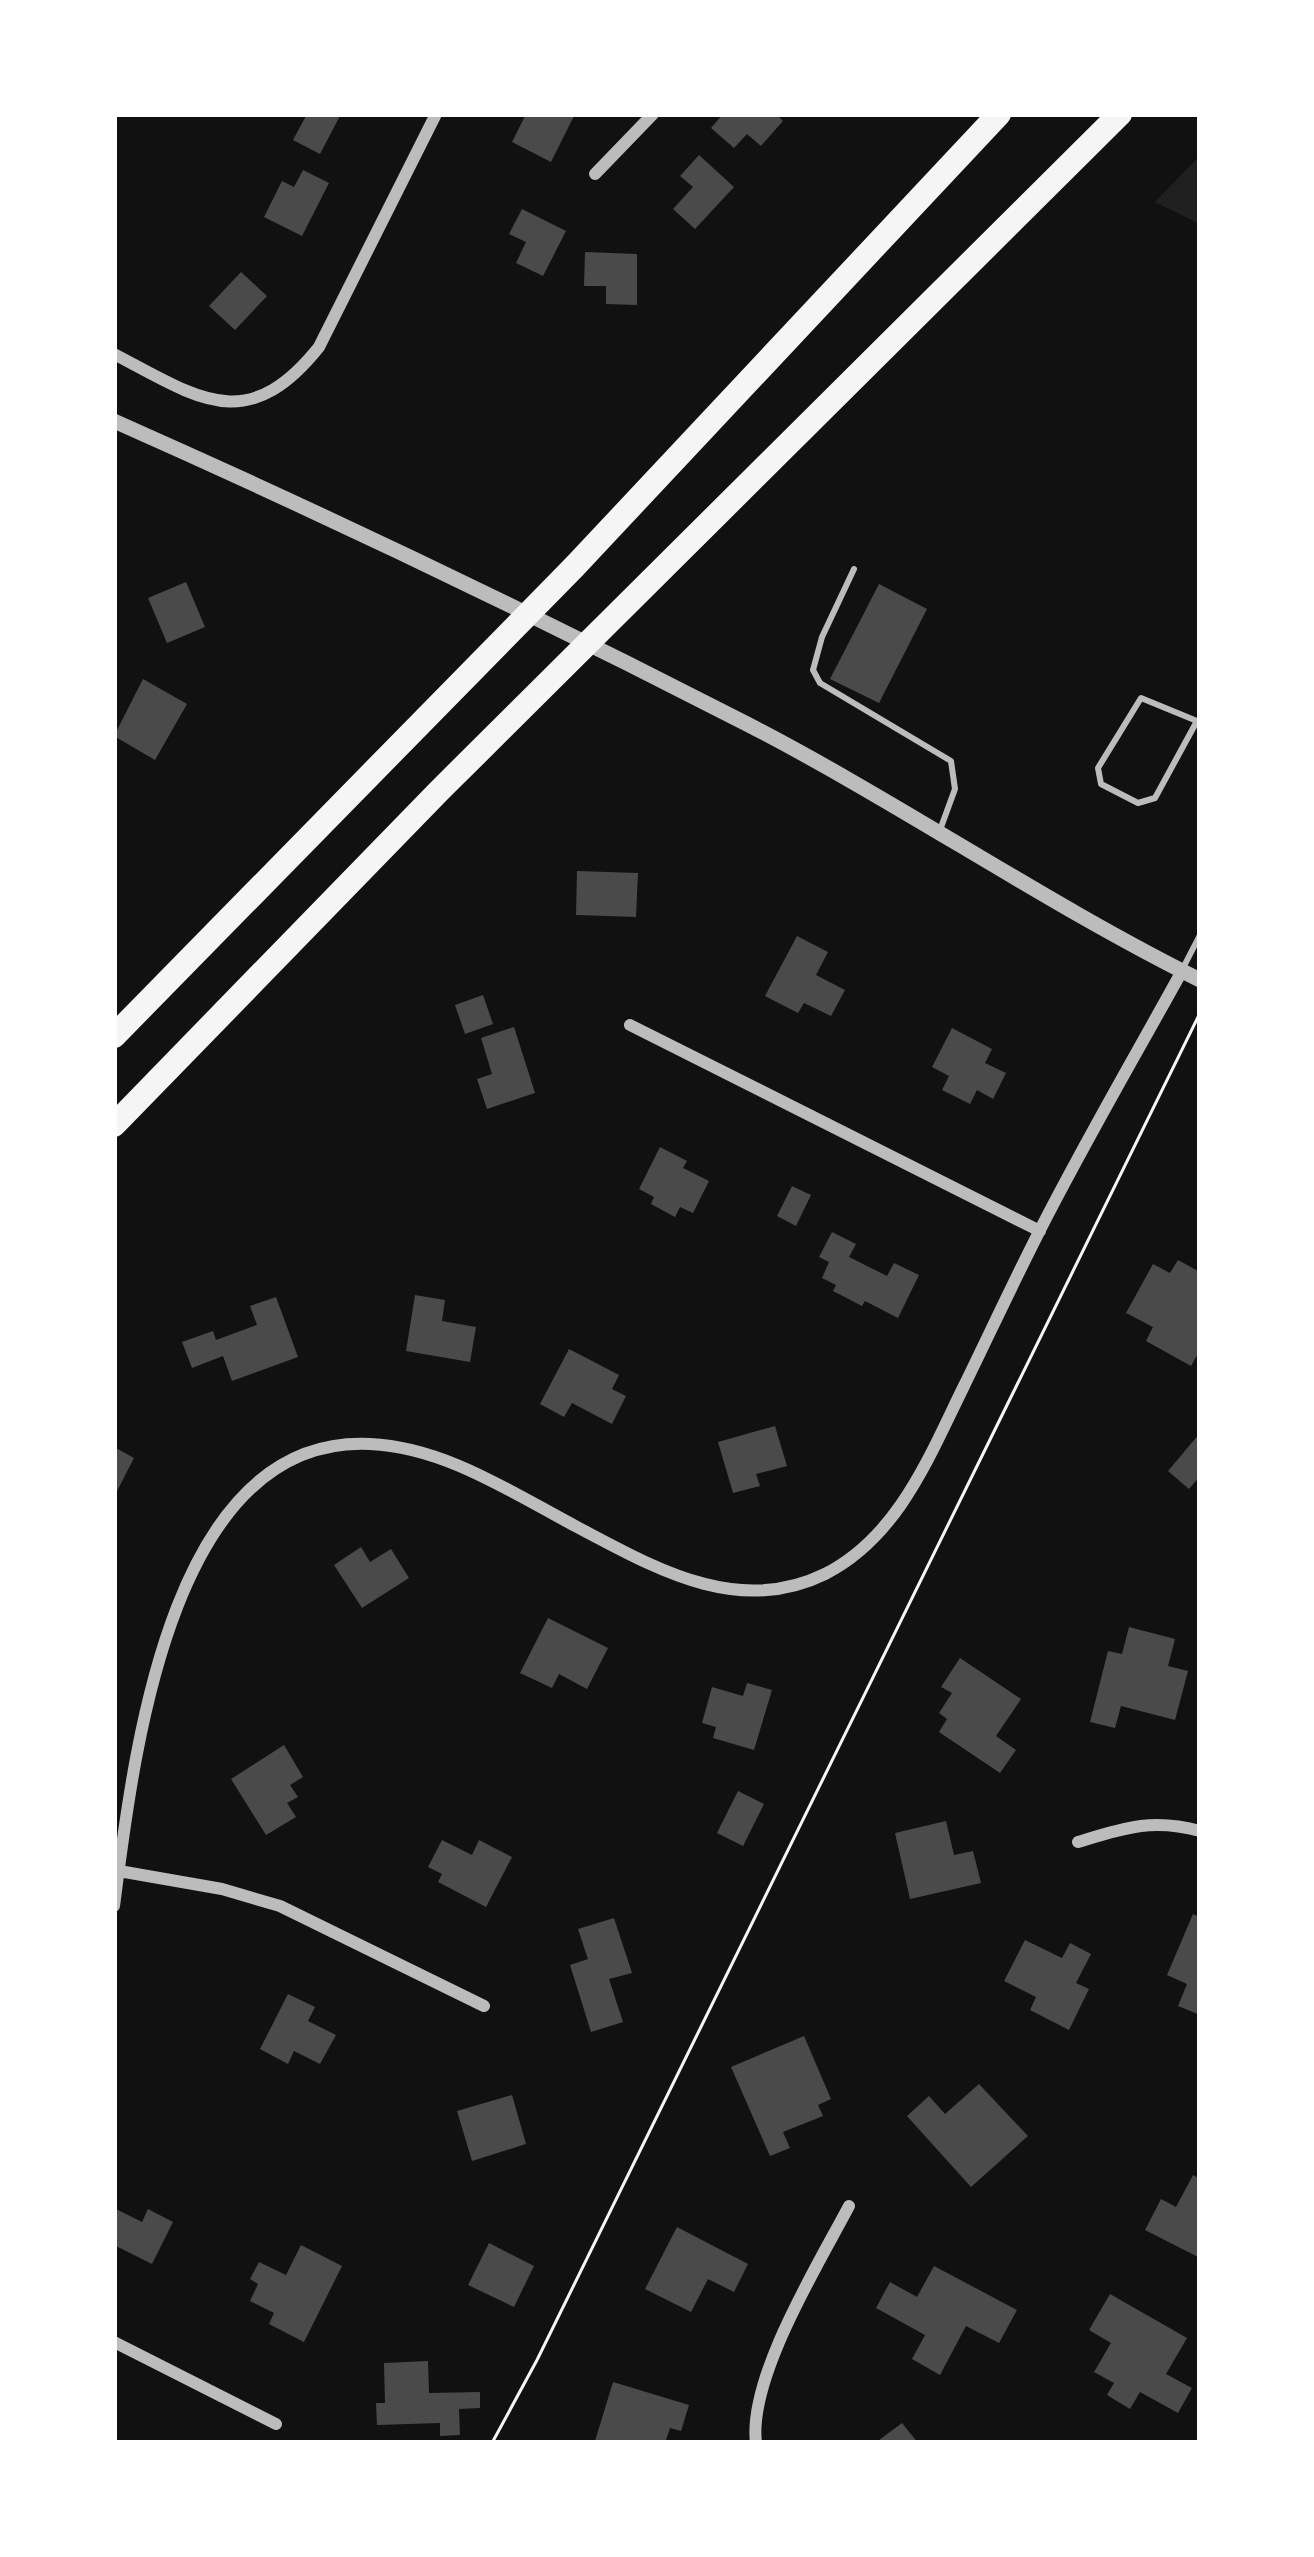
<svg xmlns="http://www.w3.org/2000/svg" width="1314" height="2557" viewBox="0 0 1314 2557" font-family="'Crimson Pro',serif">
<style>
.green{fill:#202020}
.building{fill:#4a4a4a}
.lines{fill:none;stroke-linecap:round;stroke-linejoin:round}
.path{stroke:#f5f5f5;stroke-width:3}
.service{stroke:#bcbcbc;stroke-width:6}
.minor{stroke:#bcbcbc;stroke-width:12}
.tertiary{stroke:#bcbcbc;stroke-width:15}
.motorway{stroke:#f5f5f5;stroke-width:24}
</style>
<rect width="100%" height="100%" fill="#111"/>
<path class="green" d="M1200,156V224L1155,202Z"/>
<path class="building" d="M307,114H341L320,154L293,140Z
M526,114H575L551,162L512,142Z
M723,114H776L783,121L761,146L747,134L734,148L711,128Z
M699,155L734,187L695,229L673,209L693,187L680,176Z
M303,170L329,183L302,236L264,217L282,181L294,187Z
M522,209L566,231L543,276L516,263L526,242L509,234Z
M585,252L637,254V305L606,304V286H584Z
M241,272L267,296L235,330L209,306Z
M186,582L205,627L167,643L148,598Z
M879,584L927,609L879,703L830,679Z
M143,679L187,704L155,760L114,736Z
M577,871L638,873L636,917L576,915Z
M797,936L828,952L816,975L845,990L831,1016L804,1003L798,1013L765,996Z
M483,995L493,1024L465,1034L455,1005Z
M514,1027L535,1093L487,1109L477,1079L492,1074L481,1038Z
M952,1028L992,1049L985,1063L1006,1073L993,1099L977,1090L970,1104L942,1090L949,1076L932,1067Z
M660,1147L687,1161L683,1168L709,1181L693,1213L680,1207L675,1217L651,1204L654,1197L639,1189Z
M792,1186L811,1195L796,1226L777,1216Z
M832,1232L856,1244L849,1257L887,1276L894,1263L919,1275L898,1318L865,1301L862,1306L833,1291L836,1285L822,1278L829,1262L819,1257Z
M1178,1260L1200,1272V1350L1191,1366L1146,1341L1153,1327L1126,1313L1153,1264L1170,1273Z
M415,1295L445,1300L442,1321L476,1327L470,1362L406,1351Z
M276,1297L298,1357L232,1381L223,1356L192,1368L182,1342L213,1331L216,1340L257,1325L250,1306Z
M569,1349L619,1375L612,1389L626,1396L612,1424L572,1403L564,1417L540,1404Z
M775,1426L787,1466L756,1474L760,1486L733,1493L718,1442Z
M1200,1433V1476L1189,1489L1168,1471Z
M114,1447L134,1458L114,1497Z
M361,1547L370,1562L391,1549L409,1578L362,1608L334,1565Z
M548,1618L608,1648L587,1689L559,1674L552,1688L520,1673Z
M1129,1627L1175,1639L1168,1666L1188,1671L1175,1720L1121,1706L1115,1728L1090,1722L1108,1651L1122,1654Z
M960,1658L1021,1699L996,1736L1016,1750L1000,1773L939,1732L947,1719L939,1713L952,1693L941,1687Z
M747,1683L772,1690L754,1750L713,1738L716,1727L702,1723L712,1687L743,1696Z
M284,1745L303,1777L290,1785L298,1797L287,1803L296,1817L266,1835L231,1779Z
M738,1791L764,1804L743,1846L717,1833Z
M946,1821L954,1855L973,1851L981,1883L910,1899L895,1833Z
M442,1840L472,1855L479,1840L512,1857L486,1907L438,1882L442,1874L428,1867Z
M1193,1914L1200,1917V2015L1178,2006L1187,1984L1167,1975Z
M614,1918L632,1973L609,1979L623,2022L591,2032L570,1965L588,1959L578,1929Z
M1025,1940L1062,1958L1070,1943L1091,1954L1076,1983L1089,1989L1069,2030L1030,2010L1036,1997L1004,1981Z
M288,1994L315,2007L308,2021L336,2035L320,2064L294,2051L288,2064L260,2049Z
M804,2036L831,2099L818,2105L823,2116L783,2132L790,2148L770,2156L731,2067Z
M979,2084L1028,2136L971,2187L907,2116L929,2096L945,2114Z
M512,2095L526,2144L472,2161L457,2111Z
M1193,2175L1200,2179V2258L1145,2230L1161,2199L1176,2207Z
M114,2208L142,2222L148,2209L173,2222L152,2264L114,2245Z
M677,2227L748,2264L734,2292L708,2279L691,2312L645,2289Z
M489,2243L534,2266L514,2307L468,2285Z
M301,2245L342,2266L304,2342L269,2324L274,2313L250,2301L258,2284L250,2279L259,2262L286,2275Z
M934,2266L1017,2310L999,2343L966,2326L940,2375L912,2359L925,2335L876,2308L890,2282L917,2297Z
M1110,2294L1187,2338L1166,2374L1192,2388L1178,2413L1140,2392L1130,2409L1107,2395L1114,2383L1094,2372L1111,2343L1089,2330Z
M428,2361L429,2393L480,2392V2408L459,2409L460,2435L440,2436V2423L377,2425L376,2403H385L384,2363Z
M613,2382L689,2405L681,2431L670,2428L665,2443L595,2441Z
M902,2423L918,2443H875Z"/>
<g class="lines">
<path class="path" d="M492,2443L537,2360L1200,1013"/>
<path class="service" d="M854,569L822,637L813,670L820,683L951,761L955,789L940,830
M1197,721L1155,798L1138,803L1101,784L1098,768L1141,698L1197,721L1200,722
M1183,968L1200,935"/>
<path class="minor" d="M595,174L653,114
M114,354C198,398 247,437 319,347L436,114
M630,1025L1040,1231
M1078,1842C1124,1828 1152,1818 1200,1831
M119,1871L222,1889L280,1906L484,2006
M114,1906C133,1761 168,1434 370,1444C445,1447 514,1494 579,1528C655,1568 738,1617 825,1574C898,1537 929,1457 963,1388C988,1337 1012,1285 1038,1234C1083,1145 1134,1058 1182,971
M114,2342L276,2424
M756,2443C748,2378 818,2265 849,2206"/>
<path class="tertiary" d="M114,421C328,516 539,617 747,724C902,804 1045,903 1200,980"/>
<path class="motorway" d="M114,1036L575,566L999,114
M114,1125L439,791L1120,114"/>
</g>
<rect width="1314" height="2557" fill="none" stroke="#ffffff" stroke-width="234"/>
</svg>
